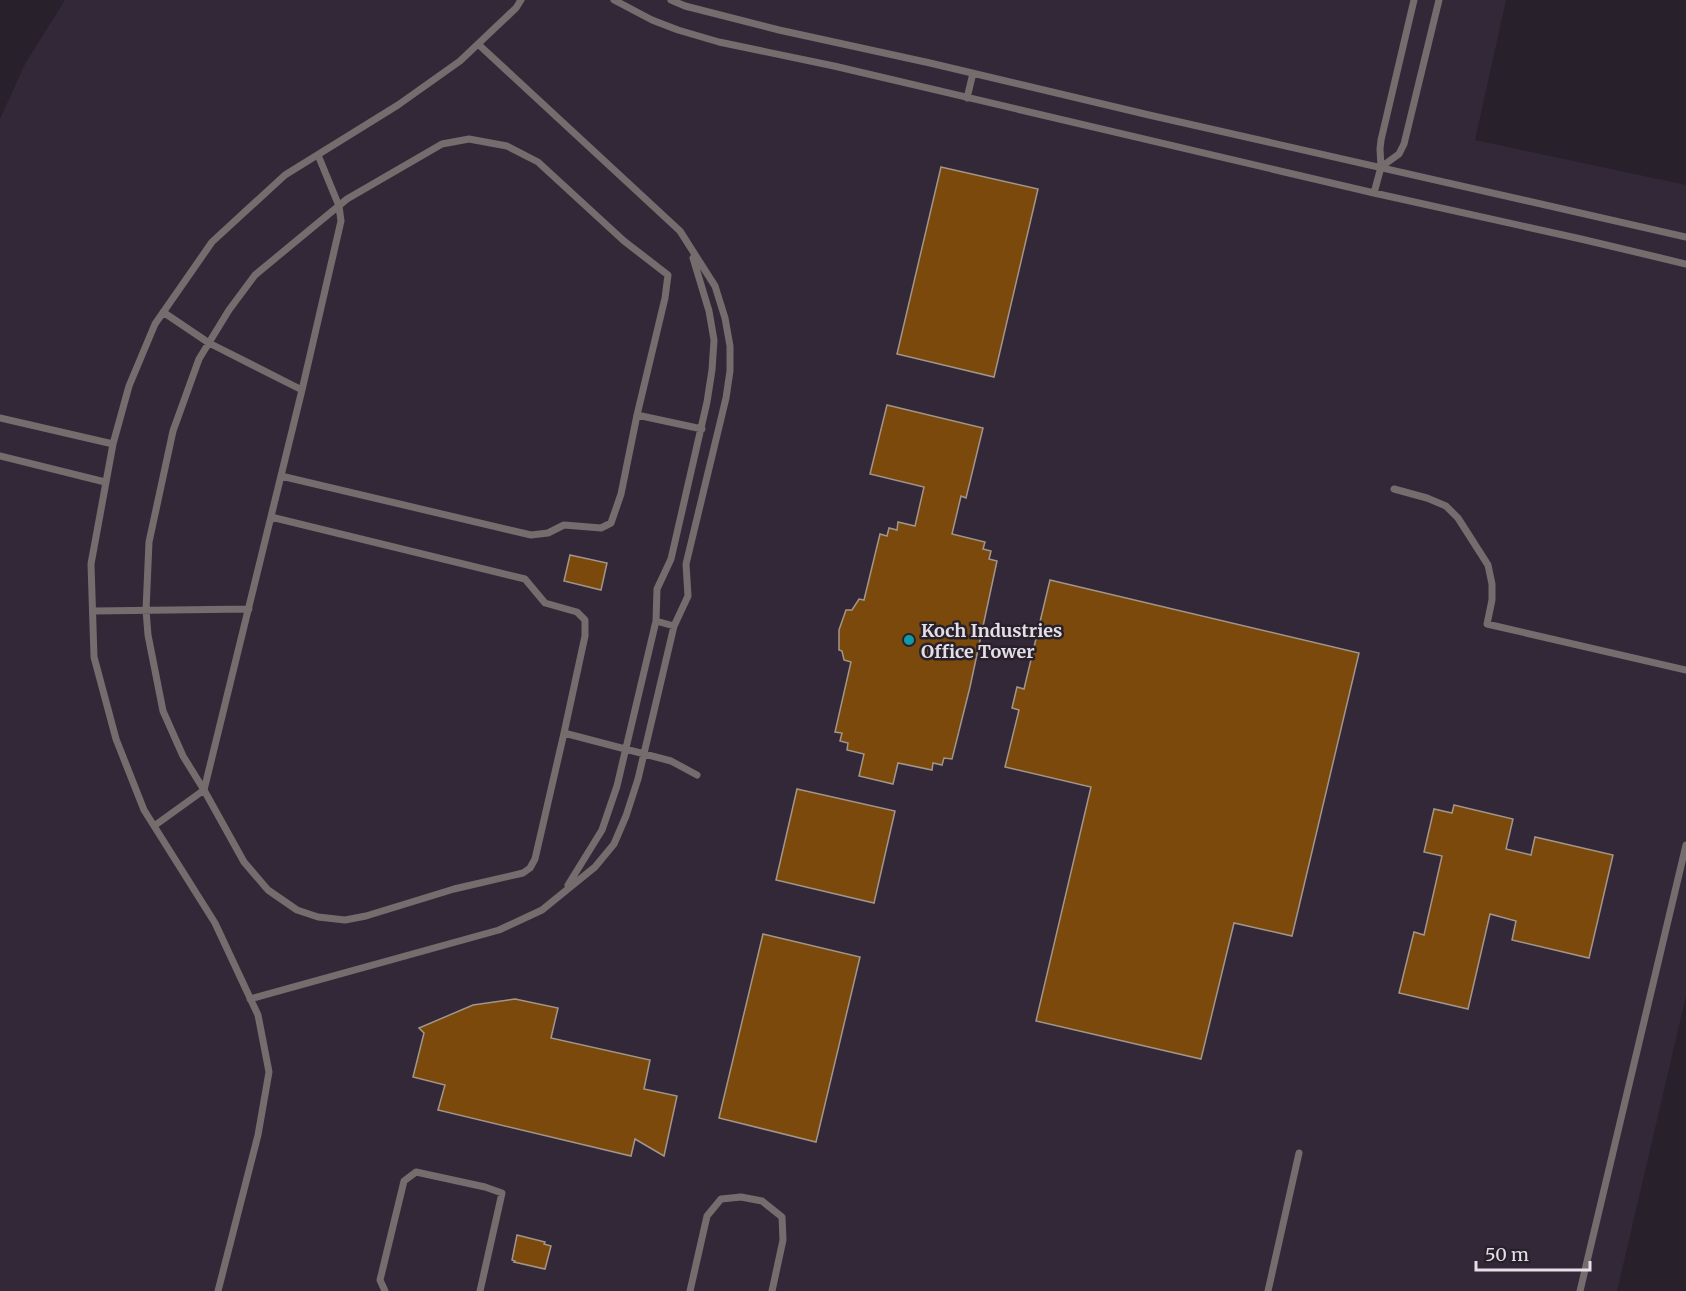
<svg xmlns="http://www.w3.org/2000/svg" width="1686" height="1291" viewBox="0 0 1686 1291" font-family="Merriweather,serif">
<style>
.built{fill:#332837}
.building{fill:#7a490b;stroke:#a2968b;stroke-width:1.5}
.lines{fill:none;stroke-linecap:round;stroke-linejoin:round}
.lane{stroke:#746c6d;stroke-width:7}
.culture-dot{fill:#0f9aa8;stroke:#28212b;stroke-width:2}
.labels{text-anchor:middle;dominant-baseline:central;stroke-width:5;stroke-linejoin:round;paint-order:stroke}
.poi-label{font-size:18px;font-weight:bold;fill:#e4dfe6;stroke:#28212b;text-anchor:start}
</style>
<rect width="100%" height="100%" fill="#28212b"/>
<path class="built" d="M65,0H1506L1475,140L1686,185V996L1617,1291H0V119L25,64Z"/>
<path class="building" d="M941,167L1038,189L994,377L897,354Z
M887,405L983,428L966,498L961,496L952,534L985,542L983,549L991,551L989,559L997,561L970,687L952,759L944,758L942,765L933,763L932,770L898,763L893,784L859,776L864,754L847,750L848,743L840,741L842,733L835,732L851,662L844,660L842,651L839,650V630L846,610H852L859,599L864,600L880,534L887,536L889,528L897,530L898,522L915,526L924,487L870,474Z
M570,555L607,563L601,590L564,581Z
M1050,580L1359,653L1292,936L1234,923L1201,1059L1036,1021L1091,787L1005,767L1019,710L1012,708L1017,687L1024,689Z
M797,789L895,811L874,903L776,880Z
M1454,805L1513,819L1506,849L1531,855L1535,837L1613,855L1589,958L1512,940L1516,921L1490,914L1468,1009L1399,993L1414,932L1424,935L1442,856L1424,852L1434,809L1452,813Z
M763,934L860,957L816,1142L719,1118Z
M515,999L558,1008L551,1038L650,1060L644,1089L677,1096L664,1156L635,1139L631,1156L438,1110L445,1085L413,1077L424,1033L419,1028L473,1005Z
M517,1235L545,1242L544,1244L551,1246L545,1269L514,1262L515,1261L512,1260Z"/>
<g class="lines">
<path class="lane" d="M614,0L652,20L678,30L719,42L834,66L1374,193L1581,239L1686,264
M671,0L685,6L779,30L930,63L1149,115L1686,237
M967,98L973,73
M1381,167L1399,154L1404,144L1439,0
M1374,193L1381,167L1380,149L1381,140L1414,0
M163,312L209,343L302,390
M0,418L113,444
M0,456L105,482
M281,476L531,535L548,533L564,525L601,528L611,523L621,494L637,415
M1394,489L1427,498L1446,506L1458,518L1488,565L1492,584V600L1487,624L1686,670
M271,517L525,579L545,603L577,612L585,620V636L564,733
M93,611L249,609
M656,621L674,626
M204,790L183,756L163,711L148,635L146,610L149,542L173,431L199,359L229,310L255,275L347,199L442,144L469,139L507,146L538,162L624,241L668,275L665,298L637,415L702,429
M204,790L302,390L341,221L339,206L318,155
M154,826L204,790L244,862L268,890L297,910L318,917L345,920L366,916L454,889L523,873L530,868L535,859L564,733L671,761L697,775
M568,885L602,830L617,786L656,621L657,589L671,559L707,402L712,370L714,340L709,311L693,258
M250,999L499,930L542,910L595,867L614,844L626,816L638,779L674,626L688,596L686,564L726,398L730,371V346L725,318L715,286L680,231L478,44
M218,1291L258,1135L269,1072L258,1015L215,923L144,810L116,739L94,657L91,564L113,444L129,386L155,324L212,242L285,175L398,105L460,61L516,8L521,0
M385,1291L380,1280L404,1181L416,1172L485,1187L502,1193L480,1291
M690,1291L707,1216L721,1199L741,1197L762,1201L782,1217L783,1240L772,1291
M1268,1291L1299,1153
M1580,1291L1686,845"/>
</g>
<circle class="culture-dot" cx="909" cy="640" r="6"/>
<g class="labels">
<g class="poi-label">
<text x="921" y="630">Koch Industries<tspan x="921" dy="21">Office Tower</tspan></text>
</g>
</g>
<path d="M1476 1261v9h114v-9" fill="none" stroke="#e4dfe6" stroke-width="3"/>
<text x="1485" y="1261" font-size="18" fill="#e4dfe6" stroke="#28212b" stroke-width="4.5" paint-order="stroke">50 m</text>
</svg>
